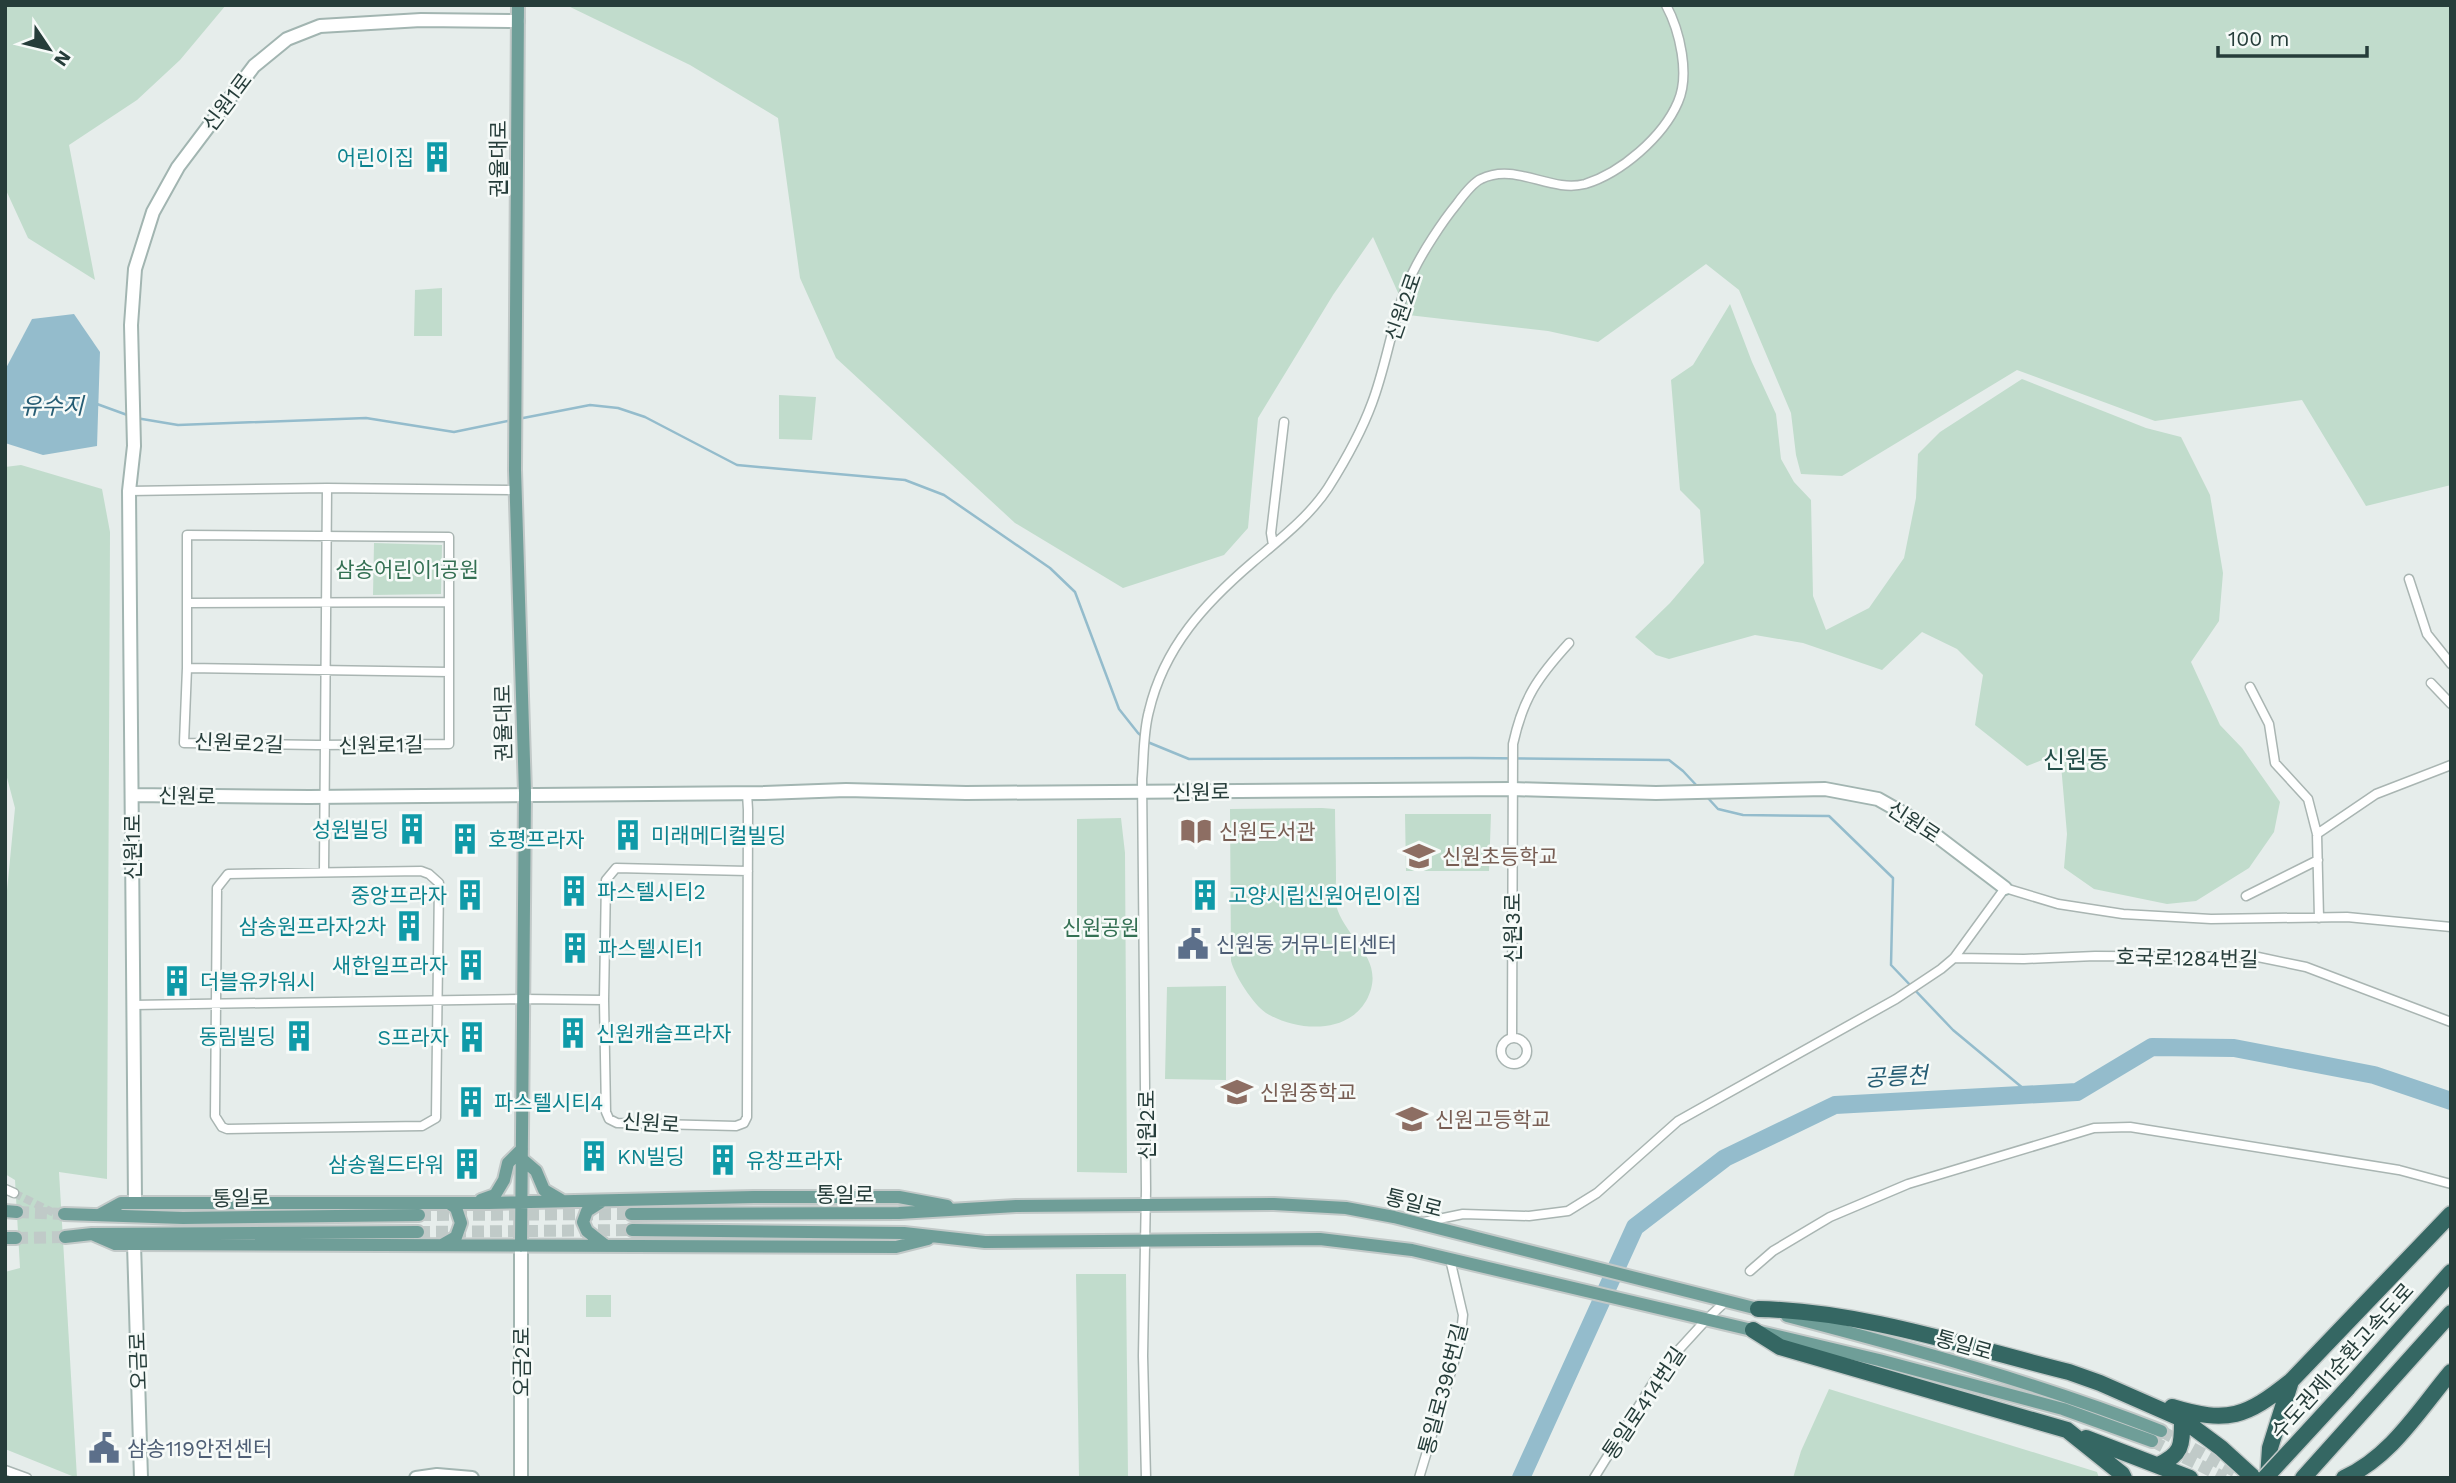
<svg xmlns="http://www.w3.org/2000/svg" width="2456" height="1483" viewBox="0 0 2456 1483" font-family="'Work Sans','Noto Sans KR',sans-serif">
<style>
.green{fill:#c1dccc}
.water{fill:#94bccc}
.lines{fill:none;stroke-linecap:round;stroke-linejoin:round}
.stream{stroke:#94bccc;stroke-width:2.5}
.river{stroke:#94bccc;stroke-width:18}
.street-tunnel{stroke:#c0cac8;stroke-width:8;stroke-dasharray:8 4;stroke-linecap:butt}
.primary-tunnel{stroke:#c0cac8;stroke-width:12;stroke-dasharray:12 6;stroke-linecap:butt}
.street-casing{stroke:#a9b5b2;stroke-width:11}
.secondary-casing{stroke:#a2b5b1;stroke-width:16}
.primary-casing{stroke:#c2c9c8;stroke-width:16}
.highway-casing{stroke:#c2c9c8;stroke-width:19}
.street{stroke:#fff;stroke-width:8}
.secondary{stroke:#fff;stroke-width:12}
.primary{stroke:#6f9e98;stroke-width:12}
.highway{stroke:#356763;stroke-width:16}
.highway-bridge-casing{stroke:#c2c9c8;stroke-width:19;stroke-linecap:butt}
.highway-bridge{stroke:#356763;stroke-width:16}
.labels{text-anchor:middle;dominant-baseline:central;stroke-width:5;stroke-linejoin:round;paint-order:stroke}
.street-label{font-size:21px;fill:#263d3a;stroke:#f6faf8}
.culture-label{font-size:21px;fill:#0d838f;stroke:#f6faf8;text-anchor:start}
.park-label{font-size:21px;fill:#347053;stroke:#f6faf8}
.education-label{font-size:21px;fill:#785e54;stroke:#f6faf8;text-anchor:start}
.service-label{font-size:21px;fill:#4e5e75;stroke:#f6faf8;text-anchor:start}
.water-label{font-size:23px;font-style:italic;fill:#265d74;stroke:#f6faf8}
.quarter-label{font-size:24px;fill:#244e49;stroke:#f6faf8}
</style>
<rect width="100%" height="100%" fill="#e6edeb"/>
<path class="green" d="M5,5H226L180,60L137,100L69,145L95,280L28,238L5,188Z
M566,5H2451V485L2366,506L2302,400L2155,421L2017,370L1842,476L1801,474L1796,455L1791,413L1739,290L1706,264L1598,342L1548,331L1408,315L1373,237L1333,295L1258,418L1248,528L1224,555L1123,588L1015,523L836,358L800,278L778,118L690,65Z
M442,288V336H414L415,290Z
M1730,304L1752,362L1776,414L1781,459L1794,482L1811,500L1813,596L1826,630L1869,608L1904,558L1916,498L1918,454L1940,432L2022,379L2146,428L2181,437L2210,495L2223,573L2219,621L2191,662L2220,725L2242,748L2280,802L2274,832L2249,868L2196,901L2167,904L2094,889L2064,868L2067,834L2060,753L2027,766L1975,725L1983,675L1957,649L1922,632L1882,670L1803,643L1755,635L1669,659L1656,655L1635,637L1670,603L1704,563L1700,510L1680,490L1671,380L1693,365Z
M779,395L816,397L812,440L779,439Z
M21,465L102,489L110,532L107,1179L59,1172L77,1478L5,1449V1272L20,1268L15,1180L5,1174V911L15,808L5,770V467Z
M374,543L442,545L441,594L373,595Z
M1322,808L1335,809C1335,832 1336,855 1336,879C1336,887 1334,897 1336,905C1345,940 1389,959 1366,1001C1346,1035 1296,1031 1266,1013C1253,1004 1235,976 1231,961L1230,809Z
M1405,814H1491L1489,871H1406Z
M1121,818L1125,853L1127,1173L1077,1172V819Z
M1226,986V1080L1165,1079L1167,987Z
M1076,1274H1126L1128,1478H1079Z
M586,1295H611V1317H586Z
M1829,1389L2097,1472L2099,1478H1793L1801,1451Z"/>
<path class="water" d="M74,314L100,352L97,446L43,455L5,443V370L32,319Z"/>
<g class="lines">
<path class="stream" d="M97,404L130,416
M136,418L178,425L366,418L454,432L512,420
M518,419L590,405L618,408L645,417L737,465L905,480L944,495L1050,568L1075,592L1119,709L1138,733L1150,743L1189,759L1470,758L1669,760L1683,771L1698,787
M1707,797L1718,809L1743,815L1829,816L1893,878L1891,965L1953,1030L2030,1094"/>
<path class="river" d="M1521,1478L1635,1227L1725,1158L1835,1105L2077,1092L2152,1047L2234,1048L2374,1075L2451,1101"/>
<path class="street-tunnel" d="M14,1193L54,1213"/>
<path class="primary-tunnel" d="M17,1212L64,1214
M419,1215L631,1214
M418,1232L632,1230
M16,1238L65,1237
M2161,1431L2247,1478
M2152,1441L2225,1478"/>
<defs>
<path id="street" d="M129,491L327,488L516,490
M187,535L449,537V744L317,745L184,743L187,668Z
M1273,545L1271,533L1284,422
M2409,579L2427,634L2451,664
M187,603L449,602
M187,668L449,672
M2431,683L2451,704
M2250,687L2269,724L2275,763L2308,799L2317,834L2319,918
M747,793L748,810L747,1117L744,1123L736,1126L617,1123L609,1119L606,1112L604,1000L606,880L616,868L748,871
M2317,834L2376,794L2451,765
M421,871L429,874L439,883L436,1118L422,1126L227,1129L222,1127L215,1116L217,888L228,874Z
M324,872L327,488
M2246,896L2318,860
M1954,958L2024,959L2095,956L2258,957L2306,967L2451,1022
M133,1005L523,999L604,1000
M1512,1038L1513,744C1523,698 1538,677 1569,643
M1501 1051a13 13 0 1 1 26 0a13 13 0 1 1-26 0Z
M5,1189L14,1193
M1424,1222L1463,1214L1529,1216L1568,1211L1597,1193L1678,1121L1896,999L1941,969L1954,958L2005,888L2058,904L2123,914L2211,919L2347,917L2451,927
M1750,1271L1773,1251L1830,1217L1908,1184L2094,1128L2130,1127L2399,1170L2451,1184
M5,1470L27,1478
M1146,1478L1143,1356L1146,1190L1142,779C1144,756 1143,733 1149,711C1164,647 1205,603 1253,562C1279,540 1309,517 1328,488C1345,461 1361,433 1372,403C1388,361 1393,313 1413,272C1422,253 1442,222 1456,205C1462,197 1472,183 1481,179C1516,162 1550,193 1585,184C1621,173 1663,137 1678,102C1690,75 1680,31 1666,5
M1419,1478L1460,1342L1463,1315L1450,1259
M1594,1478L1663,1367L1706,1320L1726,1301"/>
<path id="secondary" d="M132,795L309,797L764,793L846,790L966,793L1512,789L1656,793L1825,789L1878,799L1917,821L2005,888
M135,1202L129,491L134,446L131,325L135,269L153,212L178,167L254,66L287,39L320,26L421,20L518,21
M134,1244L141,1478
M416,1478L437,1475L472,1478
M521,1478V1246"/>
<path id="primary" d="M518,5L515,470L525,793L521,1246
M522,1159L536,1171L544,1190L561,1200
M481,1200L495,1195L504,1180L508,1163L522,1149
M601,1202L587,1211L583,1222L587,1231L606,1246
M5,1211L17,1212
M64,1214L183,1218L419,1215
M631,1214L899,1213L1016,1206L1274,1204L1346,1208L1394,1217L1766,1311
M99,1215L121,1203H488L754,1197H899L947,1206
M632,1230L904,1233L985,1242L1320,1239L1412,1250L1879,1360L2063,1409L2152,1441
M92,1234L115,1244H134L896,1247L928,1239
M65,1237L92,1234L418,1232
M5,1238H16
M442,1245L456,1237L461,1223L456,1208L449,1203
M1787,1316C1913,1349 2039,1383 2161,1431"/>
<path id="highway" d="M1758,1309C1862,1311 1968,1347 2069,1372L2100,1383L2182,1419L2221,1448L2254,1478
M1753,1330L1780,1347L2067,1430L2122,1474L2124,1478
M2347,1389L2451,1272
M2172,1407C2228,1424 2246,1417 2291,1381
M2086,1438L2190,1478
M2158,1465C2183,1454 2182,1445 2182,1419
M2268,1478L2270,1448L2291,1381L2451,1214
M2303,1478L2451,1313
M2344,1478C2391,1457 2419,1410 2451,1372"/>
</defs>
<use href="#street" class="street-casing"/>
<use href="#secondary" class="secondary-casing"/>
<use href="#primary" class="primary-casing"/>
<use href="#highway" class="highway-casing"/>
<use href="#street" class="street"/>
<use href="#secondary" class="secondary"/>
<use href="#primary" class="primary"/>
<use href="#highway" class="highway"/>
<defs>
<path id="highway-bridge" d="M2265,1478L2347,1389"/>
</defs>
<use href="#highway-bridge" class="highway-bridge-casing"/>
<use href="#highway-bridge" class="highway-bridge"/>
</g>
<defs>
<symbol id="building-bare" viewBox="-9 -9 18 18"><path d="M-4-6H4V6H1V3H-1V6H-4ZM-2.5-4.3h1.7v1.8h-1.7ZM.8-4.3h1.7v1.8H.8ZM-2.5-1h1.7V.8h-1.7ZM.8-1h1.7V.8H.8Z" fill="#0f9aa8" stroke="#f6faf8" stroke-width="2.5" paint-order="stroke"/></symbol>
<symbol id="library-bare" viewBox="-9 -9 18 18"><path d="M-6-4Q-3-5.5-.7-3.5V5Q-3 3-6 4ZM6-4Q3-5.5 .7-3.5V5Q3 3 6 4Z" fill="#8d6e63" stroke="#f6faf8" stroke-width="2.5" paint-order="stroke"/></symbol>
<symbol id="school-bare" viewBox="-9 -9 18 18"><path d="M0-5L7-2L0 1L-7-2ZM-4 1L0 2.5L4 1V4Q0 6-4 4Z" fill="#8d6e63" stroke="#f6faf8" stroke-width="2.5" paint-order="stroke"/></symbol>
<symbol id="civic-bare" viewBox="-9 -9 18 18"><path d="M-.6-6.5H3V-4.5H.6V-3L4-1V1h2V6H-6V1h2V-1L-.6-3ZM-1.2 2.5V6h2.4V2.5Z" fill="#5c6f8a" stroke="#f6faf8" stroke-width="2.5" paint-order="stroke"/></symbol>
</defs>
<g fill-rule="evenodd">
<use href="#building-bare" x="415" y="135" width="44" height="44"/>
<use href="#building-bare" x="390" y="807" width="44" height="44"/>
<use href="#library-bare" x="1174" y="809" width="44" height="44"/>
<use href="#building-bare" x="606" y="813" width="44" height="44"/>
<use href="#building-bare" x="443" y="817" width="44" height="44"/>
<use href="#school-bare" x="1397" y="834" width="44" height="44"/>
<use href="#building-bare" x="552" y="869" width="44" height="44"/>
<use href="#building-bare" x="448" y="873" width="44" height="44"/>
<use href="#building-bare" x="1183" y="873" width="44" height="44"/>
<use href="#building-bare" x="387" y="904" width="44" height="44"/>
<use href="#civic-bare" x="1171" y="922" width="44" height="44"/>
<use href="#building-bare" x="553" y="926" width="44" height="44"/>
<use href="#building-bare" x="449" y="943" width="44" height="44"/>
<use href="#building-bare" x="155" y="959" width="44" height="44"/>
<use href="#building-bare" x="551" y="1011" width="44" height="44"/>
<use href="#building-bare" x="277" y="1014" width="44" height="44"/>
<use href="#building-bare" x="450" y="1015" width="44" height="44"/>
<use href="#school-bare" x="1215" y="1070" width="44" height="44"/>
<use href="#building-bare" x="449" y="1080" width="44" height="44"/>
<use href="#school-bare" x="1390" y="1097" width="44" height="44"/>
<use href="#building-bare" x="572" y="1134" width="44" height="44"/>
<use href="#building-bare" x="701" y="1138" width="44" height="44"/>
<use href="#building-bare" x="445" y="1142" width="44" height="44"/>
<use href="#civic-bare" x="82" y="1426" width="44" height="44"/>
</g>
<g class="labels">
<g class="street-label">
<text transform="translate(227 102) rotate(-53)">신원1로</text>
<text transform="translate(498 159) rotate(-90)">권율대로</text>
<text transform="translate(1403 307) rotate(-71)">신원2로</text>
<text transform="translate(503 723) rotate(-91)">권율대로</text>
<text transform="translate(239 743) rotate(2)">신원로2길</text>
<text transform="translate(381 745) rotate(-1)">신원로1길</text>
<text transform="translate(1201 792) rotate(-1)">신원로</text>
<text transform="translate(187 796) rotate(1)">신원로</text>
<text transform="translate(1914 822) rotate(33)">신원로</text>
<text transform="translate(132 847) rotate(-90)">신원1로</text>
<text transform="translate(1512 928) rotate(-90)">신원3로</text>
<text transform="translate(2187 958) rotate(1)">호국로1284번길</text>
<text transform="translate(651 1123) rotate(4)">신원로</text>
<text transform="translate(1146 1125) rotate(-90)">신원2로</text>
<text x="845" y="1194">통일로</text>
<text transform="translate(241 1198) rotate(-1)">통일로</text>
<text transform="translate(1414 1203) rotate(14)">통일로</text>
<text transform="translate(1964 1345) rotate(16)">통일로</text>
<text transform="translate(138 1361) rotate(-92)">오금로</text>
<text transform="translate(2342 1361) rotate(-48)">수도권제1순환고속도로</text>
<text transform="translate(521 1362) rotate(-90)">오금2로</text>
<text transform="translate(1443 1389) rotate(-75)">통일로396번길</text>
<text transform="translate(1644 1403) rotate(-56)">통일로414번길</text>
</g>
<g class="culture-label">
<text x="414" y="157" text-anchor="end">어린이집</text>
<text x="389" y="829" text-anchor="end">성원빌딩</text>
<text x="651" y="835">미래메디컬빌딩</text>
<text x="488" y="839">호평프라자</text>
<text x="597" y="891">파스텔시티2</text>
<text x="447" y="895" text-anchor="end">중앙프라자</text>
<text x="1228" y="895">고양시립신원어린이집</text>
<text x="386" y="926" text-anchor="end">삼송원프라자2차</text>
<text x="598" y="948">파스텔시티1</text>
<text x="448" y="965" text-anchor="end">새한일프라자</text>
<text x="200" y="981">더블유카워시</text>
<text x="596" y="1033">신원캐슬프라자</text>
<text x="276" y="1036" text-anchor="end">동림빌딩</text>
<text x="449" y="1037" text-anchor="end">S프라자</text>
<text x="494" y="1102">파스텔시티4</text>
<text x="617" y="1156">KN빌딩</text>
<text x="746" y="1160">유창프라자</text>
<text x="444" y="1164" text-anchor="end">삼송월드타워</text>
</g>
<g class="park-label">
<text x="407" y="569">삼송어린이1공원</text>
<text x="1101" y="927">신원공원</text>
</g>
<g class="education-label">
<text x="1219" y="831">신원도서관</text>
<text x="1442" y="856">신원초등학교</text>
<text x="1260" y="1092">신원중학교</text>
<text x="1435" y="1119">신원고등학교</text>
</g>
<g class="service-label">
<text x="1216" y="944">신원동 커뮤니티센터</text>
<text x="127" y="1448">삼송119안전센터</text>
</g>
<g class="water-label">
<text x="52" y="406">유수지</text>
<text transform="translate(1896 1077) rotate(-3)">공릉천</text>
</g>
<g class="quarter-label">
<text x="2076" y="760">신원동</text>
</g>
</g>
<rect width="2456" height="1483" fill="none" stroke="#263d3a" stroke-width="14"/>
<g transform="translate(49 49) rotate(125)" stroke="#f6faf8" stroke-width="5" paint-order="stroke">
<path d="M0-5L12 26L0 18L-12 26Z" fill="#263d3a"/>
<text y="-10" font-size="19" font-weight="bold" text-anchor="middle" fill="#263d3a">N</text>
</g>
<path d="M2218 46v10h149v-10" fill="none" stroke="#263d3a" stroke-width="3.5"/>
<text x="2228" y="46" font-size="21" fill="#263d3a" stroke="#f6faf8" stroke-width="5" paint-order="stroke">100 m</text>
</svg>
